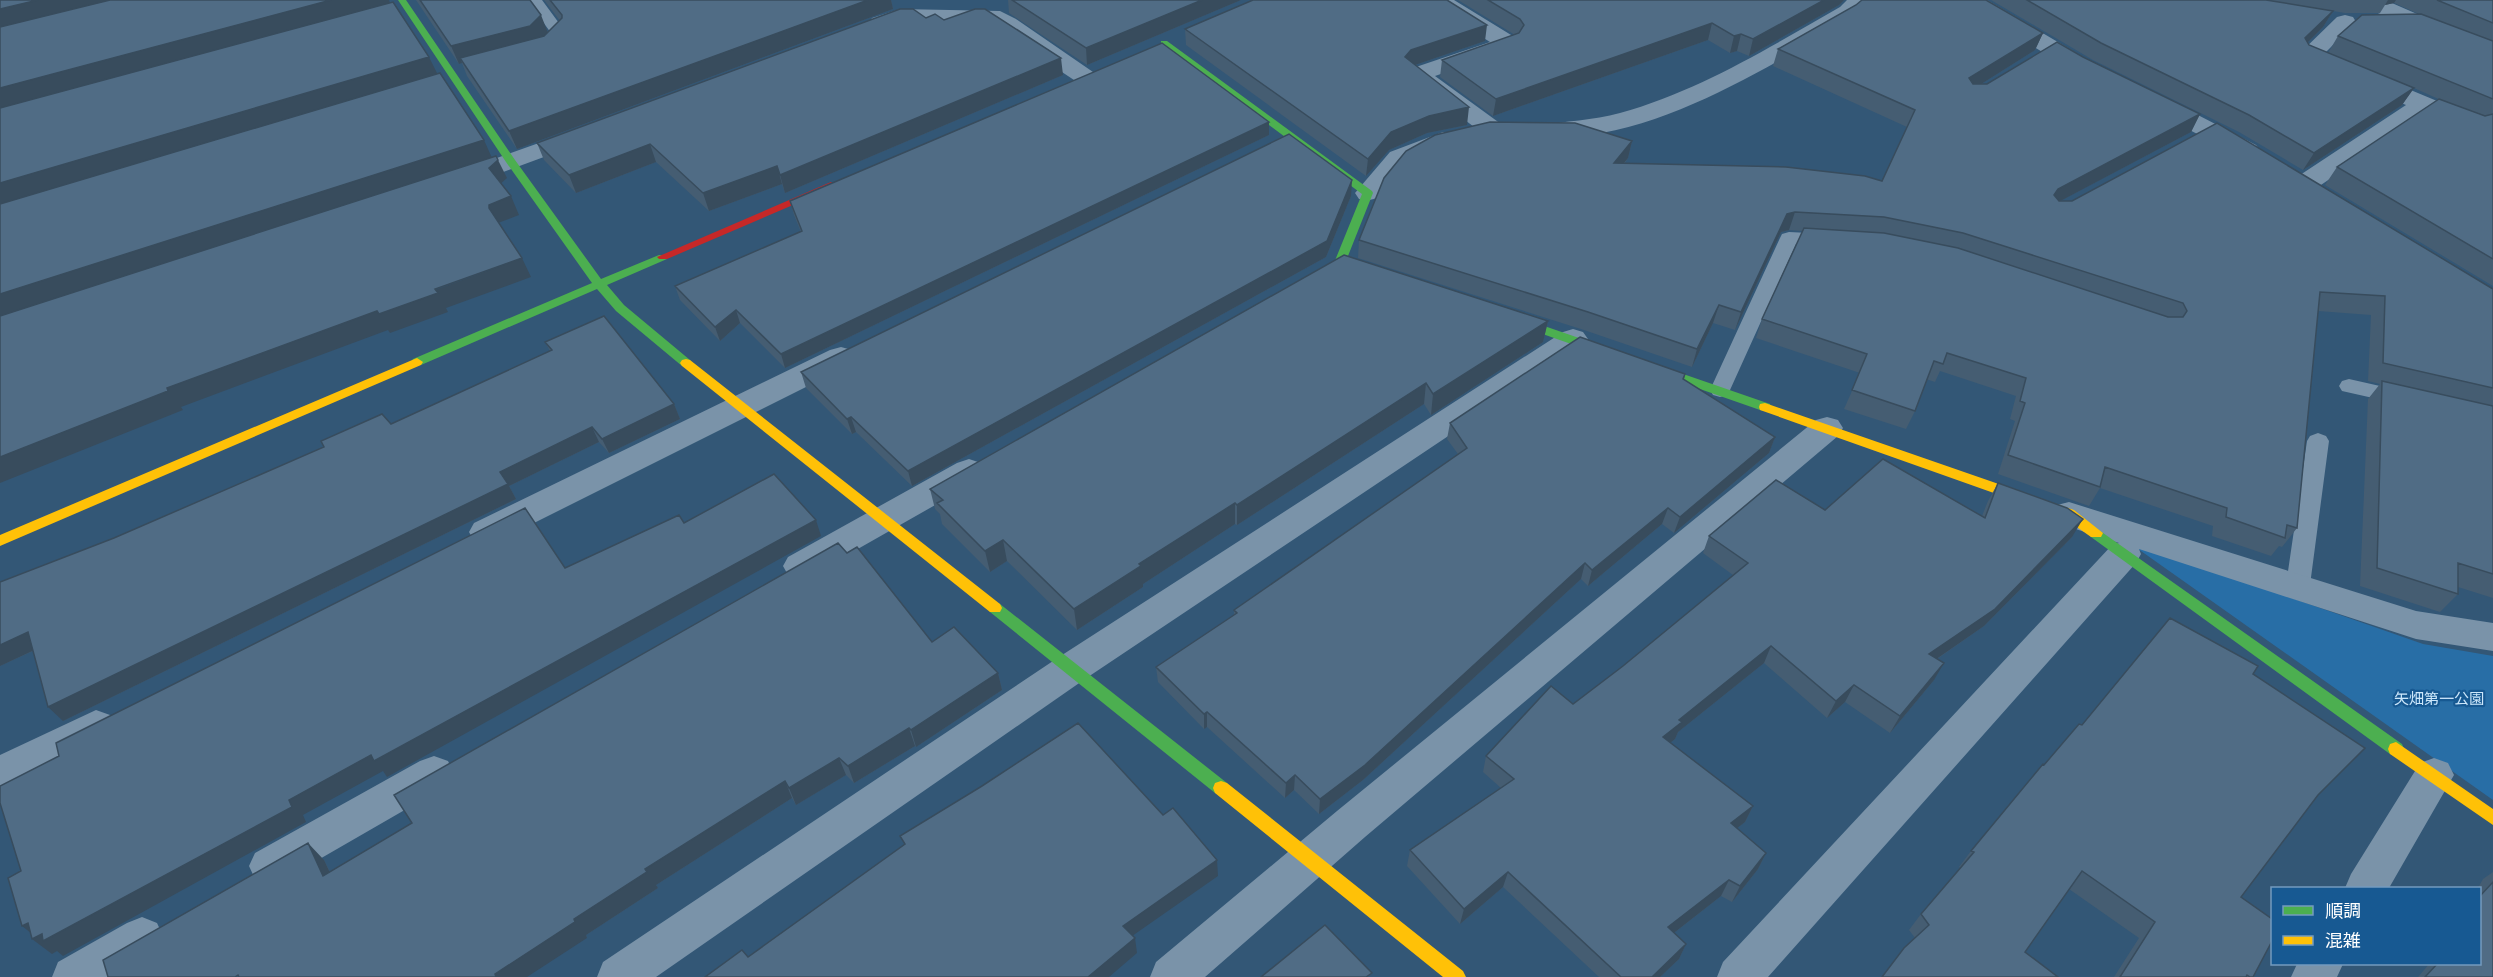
<svg xmlns="http://www.w3.org/2000/svg" width="2493" height="977" viewBox="0 0 2493 977" font-family="'Source Sans 3','Noto Sans JP',sans-serif">
<style>
.green{fill:#286ea6}
.lines{fill:none;stroke-linecap:round;stroke-linejoin:round}
.lane{fill:#7a93a9;fill-rule:evenodd}
.street{fill:#7a93a9;fill-rule:evenodd}
.fast{fill:#4caf50;fill-rule:evenodd}
.slow{fill:#ffc107;fill-rule:evenodd}
.jam{fill:#c62828;fill-rule:evenodd}
.wall{fill:#455d72;fill-rule:evenodd}
.shaded-wall{fill:#384c5d}
.building{fill:#506c85;stroke:#384c5d;stroke-width:1.5}
.labels{text-anchor:middle;dominant-baseline:central;stroke-width:4.5;stroke-linejoin:round;paint-order:stroke}
.park-label{font-size:15px;fill:#cce7fb;stroke:#175992}
</style>
<rect width="100%" height="100%" fill="#335776"/>
<path class="green" d="M2124,539L2423,644L2493,656V800Z"/>
<g class="lines">
<path class="lane" d="M527,0H542L567,34L550,50L545,52L537,47L551,33Z
M1789,232L1830,234L1837,236L1839,240L1837,244H1796L1730,390L1727,395L1720,397L1713,395L1710,390L1780,238L1782,234Z
M2349,379L2411,393L2415,398L2411,403L2404,405L2342,391L2339,386L2342,381Z
M2318,433L2326,436L2329,441L2310,585L2306,592L2298,594L2290,592L2286,585L2307,441L2310,436Z"/>
<path class="street" d="M1428,0H1454L1516,38L1519,43L1516,48L1435,76L1501,124L1504,129L1501,134L1492,136L1483,134L1406,74L1410,69L1490,42L1431,5Z
M1847,0H1870C1854,23 1826,33 1803,47C1733,87 1656,129 1575,137C1562,138 1550,140 1538,137L1535,132L1538,127C1565,120 1593,121 1620,113C1699,91 1770,47 1840,7Z
M1961,0H1987L2095,64L2099,69L2095,74L2087,76L2079,74L1964,5Z
M2356,0H2385L2493,47V62L2359,5Z
M900,9L1000,11L1016,19L1093,72L1097,77L1093,82L1085,84L1077,82L988,23H902L880,30L872,28L869,23L872,18Z
M2345,15L2353,17L2356,22L2324,54L2478,118L2481,123L2478,128L2469,130L2460,128L2426,114L2312,191L2303,193L2294,191L2290,185L2294,179L2406,105L2301,61L2297,56L2337,17Z
M2154,95L2163,97L2256,145L2260,150L2256,155L2247,158L2238,155L2145,107L2142,102L2145,97Z
M581,128L590,130L593,135L590,140L487,178L478,181L469,178L465,173L469,168Z
M1443,132L1452,134L1455,139L1452,144C1438,150 1420,154 1408,162C1389,176 1387,206 1359,199L1355,193L1390,152Z
M1573,329L1583,332L1588,339L1583,346L1085,679L656,977H597L603,962L1059,657L1563,332Z
M841,347L852,350L856,357L852,364L498,541L486,545L474,541L469,532L474,523L830,350Z
M1827,417L1838,420L1843,428L1838,436L1365,837L1205,977H1150L1156,962L1337,811L1816,420Z
M969,459L981,463L985,471L981,479L812,575L800,579L788,575L783,566L788,557L957,463Z
M2069,502L2416,611L2493,623V651L2416,639L2139,549L2141,554L2136,563L1768,977H1717L1723,962L2112,545L2119,543L2057,523L2052,514L2057,505Z
M96,710L110,715L115,726L110,737L0,791V755Z
M434,756L448,761L454,773L448,785L285,879L270,885L255,879L249,866L255,853L420,761Z
M2434,758L2448,763L2454,775L2389,888H2345L2351,874L2420,763Z
M142,917L157,923L164,938L157,953L115,977H52L58,962L127,923Z
M2297,964H2343L2337,977H2291Z"/>
<path class="fast" d="M398,0H406L515,160L601,279L659,255H667V259L607,285L624,305L690,360L692,363L690,366H682L616,311L597,289L421,365H413L411,362L413,359L592,283L506,162Z
M1161,41H1167L1372,191L1373,193L1346,261L1379,272V276H1371L1336,265L1334,263L1362,194L1161,45Z
M1504,312L1770,404L1771,407L1765,411L1760,410L1500,319L1498,316Z
M2096,528L2402,744L2404,749L2402,754L2396,756L2390,754L2091,537L2089,533L2091,529Z
M995,602L1000,604L1227,783L1229,788L1227,793L1221,795L1215,793L990,612L988,608L990,604Z"/>
<path class="slow" d="M417,358L423,362L421,365L0,546V535Z
M686,359L690,360L1000,604L1002,608L1000,612H990L682,366L680,363L682,360Z
M1765,403L2074,510L2103,533L2101,537H2091L2064,518L1760,410L1759,407L1760,404Z
M2396,742L2493,809V825L2390,754L2388,749L2390,744Z
M1221,781L1227,783L1463,971L1466,977H1443L1215,793L1213,788L1215,783Z"/>
<path class="jam" d="M831,182L836,185L835,187L667,259H659L657,257Z"/>
</g>
<path class="wall" d="M416,0H530L548,32L560,21L544,0H891L893,9L517,149L467,76L462,63L459,64Z
M1008,0H1241L1087,65L1009,13Z
M1458,0H1844L1839,5L1749,56L1737,51L1730,53L1708,40L1493,116L1440,77L1442,60L1515,35Z
M1991,0H2493V286L2325,185L2337,167L2443,101L2414,88L2402,105L2303,170L2239,132L2093,60ZM2394,3L2419,14L2338,36L2328,53L2309,45L2308,42L2323,27L2333,11L2345,13H2380L2385,5Z
M1856,5L2043,33L2035,50L1981,84H1987L2083,57L2200,114L2191,132L2060,201L2493,289V598L2458,587V594L2440,612L2360,586L2368,399L2380,384L2368,381L2371,315L2318,311L2297,528L2282,547L2279,546L2271,556L2212,536L2213,526L2100,488L2089,506L1998,474L2015,421L2010,419L2016,396L1940,371L1935,382L1926,379L1915,411L1906,429L1844,409L1860,373L1756,338L1762,319L1803,231L1789,230L1781,232L1735,330L1713,323L1692,367L1584,330L1358,258L1359,240L1632,141L1628,158L1625,163L1882,181L1907,127L1773,66L1778,49Z
M926,18L944,20L1063,75L785,193L782,184L709,211L656,162L576,193L544,160L537,143Z
M1185,29L1485,41L1415,65L1467,125L1427,133L1389,150L1366,176L1186,45Z
M1269,122V135L785,368L740,323L720,341L680,300L675,286L801,232L794,215L790,201Z
M1351,196L1326,257L912,486L856,432L852,434L806,388L801,372Z
M1548,321L1543,342L1431,415L1424,404L1237,525L1235,524L1143,584V587L1077,630L1007,561L990,572L942,524L940,514L935,509L930,489Z
M545,342L674,404L680,419L609,453L599,442L509,486L516,499L63,721L33,651L0,666L114,538L391,424L550,351Z
M1685,374L1684,380L1775,437L1769,453L1674,533L1662,524L1588,586L1581,579L1363,780L1319,814L1294,790L1285,798L1207,727L1204,729L1158,682L1156,667L1234,616V610L1458,454L1447,439L1450,423Z
M1998,483L2072,537L1984,626L1937,659L1934,680L1890,733L1845,702L1827,718L1764,663L1678,732L1675,739L1670,743L1753,806L1745,822L1737,828L1766,853L1758,869L1732,902L1721,896L1674,933L1686,944L1679,959L1660,977H1599L1503,887L1460,924L1407,866L1410,850L1501,788L1483,772L1486,756L1573,704L1623,666L1733,575L1703,553L1709,536L1825,510L1982,516L1988,501Z
M932,642L998,673L1002,690L916,747L915,746L854,783L846,775L796,805L792,798L656,885L658,888L586,935L587,938L108,977L324,860L330,872Z
M2253,674L2318,795L2241,897L2253,977H2114L2139,938L2069,889L1915,938L1909,930L1921,914L1961,868L1959,867L1971,851L2044,765L2082,725Z
M2493,872V977H2418L2430,963H2480V888H2478L2483,879Z"/>
<path class="shaded-wall" d="M38,0H117L0,30V9Z
M331,0H389L390,3L0,110V88Z
M868,0H891L893,9L517,149L509,131Z
M1202,0H1241L1087,65L1086,48Z
M1824,0H1844L1839,5L1749,56L1753,39Z
M2388,0H2396L2394,3L2385,5Z
M2333,11L2323,27L2295,55L2305,38Z
M541,15L548,33L537,43L460,58L462,63L459,64L451,46Z
M1712,23L1708,40L1493,116L1496,99Z
M1487,25L1485,41L1409,67L1405,57L1411,50Z
M2043,33L2035,50L1962,96L1969,78Z
M1741,34L1737,51L1730,53L1734,36Z
M429,57L438,75L0,206V183Z
M1061,58L1063,75L785,193L780,175Z
M2414,88L2402,105L2303,170L2314,153Z
M1469,107L1467,125L1427,133L1389,150L1366,176L1368,159L1391,132L1429,116Z
M2200,114L2191,132L2049,207L2054,195L2058,189Z
M1269,122V135L785,368L781,354Z
M484,140L492,158L0,318V294Z
M1632,141L1628,158L1610,180L1614,163Z
M650,144L656,162L576,193L569,175Z
M498,160L507,178L497,187L489,168Z
M777,166L782,184L709,211L703,193Z
M1352,180L1351,196L1326,257L912,486L908,471Z
M511,196L519,215L498,223L489,208V205Z
M1795,212L1789,230L1781,232L1735,330L1741,312L1787,214Z
M522,258L531,277L446,308L448,312L390,333L388,330L181,407L183,410L0,483V457L167,388Z
M1719,305L1713,323L1692,367L1697,349Z
M736,310L740,323L720,341L715,327Z
M1548,321L1543,342L1431,415L1433,394Z
M1426,383L1424,404L1237,525V505Z
M674,404L680,419L609,453L602,439Z
M851,417L856,432L852,434L847,419Z
M592,427L599,442L509,486L516,499L63,721L48,707L500,472Z
M1775,437L1769,453L1674,533L1680,517Z
M1235,503V524L1143,584V587L1077,630L1074,609L1139,564Z
M1668,508L1662,524L1588,586L1592,570Z
M2083,519L2072,537L1984,626L1919,671L1929,654Z
M816,520L821,536L387,777L383,771L303,815L306,822L63,956L57,951L52,954L32,939L36,937L22,926L289,800L371,755Z
M1003,540L1007,561L990,572L985,551Z
M1585,563L1581,579L1363,780L1319,814L1320,799Z
M28,632L43,646L0,666V645Z
M1771,646L1764,663L1678,732L1675,739L1656,754L1663,737L1679,720Z
M1944,663L1934,680L1890,733L1900,716Z
M998,673L1002,690L916,747L911,730Z
M1854,685L1845,702L1827,718L1836,701Z
M1207,712V727L1204,729V714Z
M909,728L915,746L854,783L848,766Z
M839,758L846,775L796,805L789,788Z
M1295,775L1294,790L1285,798L1286,783Z
M785,781L792,798L656,885L658,888L586,935L587,938L527,977H496L495,974L645,869Z
M1753,806L1745,822L1723,839L1731,823Z
M308,843L324,860L339,892L323,876Z
M1766,853L1758,869L1732,902L1740,886Z
M1217,860L1218,876L1125,941L1123,926Z
M1508,872L1503,887L1460,924L1464,909Z
M1729,880L1721,896L1661,943L1668,927Z
M1135,938L1137,953L1109,977H1088Z
M1686,944L1679,959L1660,977H1652Z"/>
<path class="building" d="M0,0H38L0,9Z
M110,0H331L0,88V27Z
M420,0H530L541,15L530,26L451,46Z
M550,0H868L509,131L460,58L544,36L562,18V15Z
M1012,0H1202L1086,48Z
M1253,0H1447L1487,25L1411,50L1405,57L1469,107L1429,116L1391,132L1368,159L1185,29Z
M1488,0H1824L1753,39L1741,34L1734,36L1712,23L1496,99L1442,60L1519,33L1524,25L1520,19Z
M1862,0H1986L2043,33L1969,78L1973,84H1987L2057,42L2083,57L2200,114L2058,189L2054,195L2059,201H2072L2217,123L2493,289V388L2383,363L2385,296L2320,292L2297,528L2287,525L2285,538L2226,517L2227,508L2105,467L2100,487L2008,455L2025,403L2020,401L2026,378L1947,353L1943,364L1934,361L1915,411L1852,390L1867,354L1762,319L1804,228L1884,233L1958,248L2168,317H2183L2187,311L2183,303L1963,233L1884,217L1795,212L1787,214L1741,312L1719,305L1697,349L1588,312L1359,240L1384,178L1406,151L1435,135L1490,122L1575,123L1632,141L1614,163L1786,167L1865,176L1882,181L1915,110L1778,49L1856,5Z
M2027,0H2266L2333,11L2305,38L2309,45L2414,88L2314,153L2249,115L2101,43Z
M2437,0H2493V23Z
M393,2L429,57L0,183V108Z
M900,9H913L926,18L935,14L944,20L975,9H985L1061,58L780,175L777,166L703,193L650,144L569,175L537,143Z
M2421,14L2493,41V99L2338,36L2362,15Z
M1162,43L1269,122L781,354L736,310L715,327L675,286L802,231L790,201Z
M440,73L484,140L0,294V204Z
M2439,99L2485,116L2493,114V259L2337,167Z
M1289,134L1352,180L1327,241L908,471L851,417L847,419L801,372Z
M496,156L498,160L489,168L511,196L489,205V208L522,258L435,289L438,293L379,314L377,311L167,388L168,391L0,457V316Z
M1344,255L1548,321L1433,394L1426,383L1237,505L1235,503L1139,564L1141,566L1074,609L1003,540L985,551L937,503L943,500L930,489Z
M604,316L674,404L602,439L592,427L500,472L508,484L48,707L28,632L0,645V582L114,538L324,447L321,441L382,414L391,424L552,350L545,342Z
M1580,337L1685,374L1683,379L1775,437L1680,517L1668,508L1592,570L1585,563L1365,765L1320,799L1295,775L1286,783L1207,712L1204,714L1156,667L1237,613L1234,610L1467,448L1450,423Z
M2382,381L2493,406V574L2458,563V594L2377,568Z
M1883,459L1985,518L1998,483L2067,508L2083,519L1995,609L1929,654L1944,663L1900,716L1854,685L1836,701L1771,646L1679,720L1682,722L1663,737L1753,806L1731,823L1766,853L1740,886L1729,880L1668,927L1686,944L1652,977H1621L1508,872L1464,909L1410,850L1514,779L1486,756L1551,686L1573,704L1623,666L1748,563L1709,536L1776,480L1825,510Z
M774,474L816,520L374,761L371,755L289,800L292,807L43,941L42,934L32,939L28,923L22,926L8,878L21,871L0,803V786L59,756L56,743L525,508L565,568L679,515L684,523Z
M838,543L847,553L857,547L932,642L954,627L998,673L911,730L909,728L848,766L839,758L789,788L785,781L645,869L647,872L574,919L575,922L495,974L496,977H239L238,975L235,977H108L103,960L308,843L323,876L412,823L394,795Z
M2170,618L2258,666L2253,674L2365,748L2318,795L2241,897L2272,919V941L2253,977H2250L2247,975L2246,977H2120L2155,922L2082,871L2025,952L2058,977H1882L1904,948L1929,925L1921,914L1974,852L1971,851L2043,764L2044,765L2079,724L2082,725Z
M1078,723L1163,815L1173,808L1217,860L1123,926L1135,938L1088,977H705L742,950L748,957L905,844L900,836L982,786Z
M2493,882V977H2425L2438,963H2480V896Z
M1325,925L1372,973L1366,977H1261Z"/>
<g class="labels">
<g class="park-label">
<text x="2439" y="699">矢畑第一公園</text>
</g>
</g>
<rect x="2271" y="887" width="210" height="78" fill="#175992" stroke="#749bbe" stroke-width="1.5"/>
<rect x="2283" y="906" width="30" height="9" fill="#4caf50" stroke="#749bbe" stroke-width="1.5"/>
<text x="2325" y="917" font-size="18" fill="#ffffff">順調</text>
<rect x="2283" y="936" width="30" height="9" fill="#ffc107" stroke="#749bbe" stroke-width="1.5"/>
<text x="2325" y="947" font-size="18" fill="#ffffff">混雑</text>
</svg>
